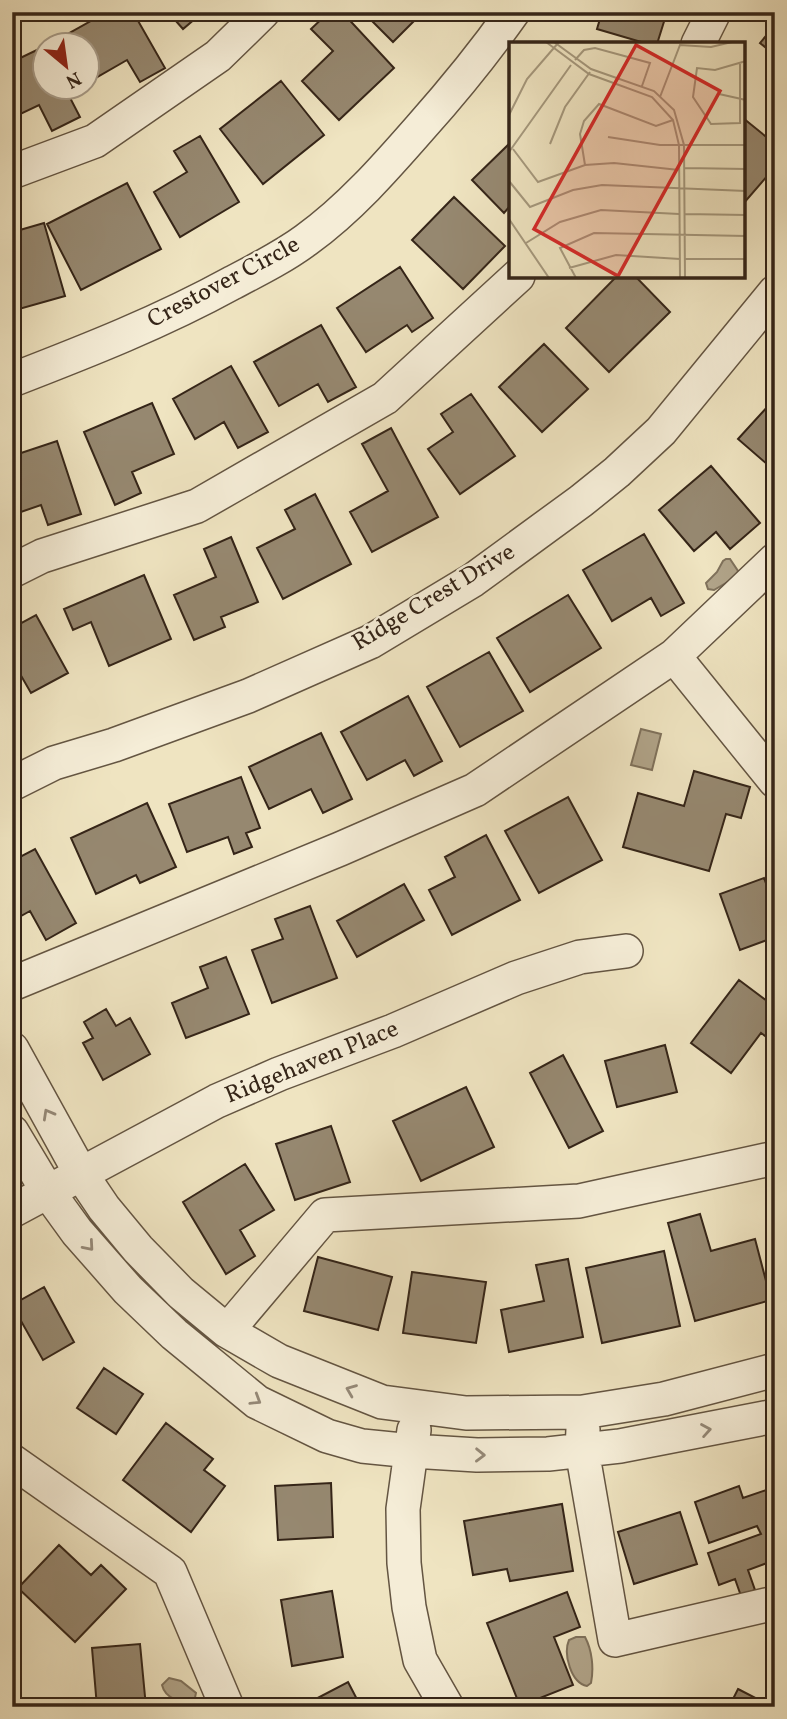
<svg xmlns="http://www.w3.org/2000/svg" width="787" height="1719" viewBox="0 0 787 1719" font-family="Vollkorn,serif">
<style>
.water{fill:#b0a388;stroke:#7f715b;stroke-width:2}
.building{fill:#968870;stroke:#352518;stroke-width:2}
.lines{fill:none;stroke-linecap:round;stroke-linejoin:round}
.minor-casing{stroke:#645542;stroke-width:36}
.minor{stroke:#f5edd7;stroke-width:33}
.oneway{stroke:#958978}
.labels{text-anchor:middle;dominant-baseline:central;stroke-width:5;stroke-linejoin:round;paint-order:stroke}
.street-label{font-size:24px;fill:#352518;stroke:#f5edd7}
.inset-road{fill:none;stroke:#a5987d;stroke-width:2}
.view{fill:#d62828;fill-opacity:0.15;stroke:#d62828;stroke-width:3.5}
.inset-edge{fill:none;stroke:#352518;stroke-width:3.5}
</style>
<rect width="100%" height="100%" fill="#efe4c1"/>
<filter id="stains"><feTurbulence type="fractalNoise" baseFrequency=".00286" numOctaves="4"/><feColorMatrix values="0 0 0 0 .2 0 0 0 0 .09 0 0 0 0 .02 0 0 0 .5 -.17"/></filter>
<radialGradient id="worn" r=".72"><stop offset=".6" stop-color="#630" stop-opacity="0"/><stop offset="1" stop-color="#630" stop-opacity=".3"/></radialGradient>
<path class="water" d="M726,559H730L738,571L736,577L714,590L708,589L706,583L717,572L723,561Z
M641,729L661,734L652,770L631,765Z
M576,1637H585C592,1650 594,1668 591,1683L587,1686C571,1683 563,1654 569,1640Z
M169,1678L181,1681L196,1693L194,1702C181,1704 165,1698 162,1685Z"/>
<path class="building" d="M107,12H133L165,68L140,82L127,60L92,80L88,72V46H72L66,35Z
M168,12H203L183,29Z
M329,12H342L394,68L339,120L302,81L333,51L311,29Z
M363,12H423L393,42Z
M602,12H667L657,44H648L597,29Z
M775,25V55L760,43Z
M45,46L46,88H65L80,117L52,131L39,105L12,118V62Z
M281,81L324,135L263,184L220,129Z
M743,118L775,144V167L743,204Z
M200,136L239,202L180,237L154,192L187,172L174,151Z
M510,143V206L504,213L472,180Z
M127,183L161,249L81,290L47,224Z
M454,197L505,246L463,289L412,240Z
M44,223L65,296L12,311V253L19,251L13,232Z
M400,267L433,318L412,332L407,325L366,352L337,308Z
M617,276H635L670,312L609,372L566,328Z
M321,325L356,387L328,402L318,384L279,406L254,362Z
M544,344L588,389L542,432L499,387Z
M231,366L268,432L238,448L224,422L195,439L173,399Z
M471,394L515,456L460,494L428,449L453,432L441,414Z
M152,403L174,454L132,472L141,493L115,505L84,432Z
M769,405L775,410V471L738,439Z
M391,428L438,517L372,552L350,512L388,491L362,444Z
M57,441L81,514L48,525L41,505L12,515V456Z
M711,466L760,523L730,549L716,532L694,551L659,510Z
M315,494L351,564L283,599L257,548L295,529L285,510Z
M644,534L684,603L661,616L651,598L612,621L583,570Z
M231,537L258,602L221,617L225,627L194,640L174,595L216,577L204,549Z
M144,575L171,639L109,666L91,622L73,630L64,609Z
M568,595L601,648L530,692L497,638Z
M36,615L68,673L31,693L12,660V628Z
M489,652L523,711L460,747L427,687Z
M408,696L442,761L414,776L405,760L367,780L341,732Z
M321,733L352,799L323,813L311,789L269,809L249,767Z
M694,771L750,787L741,818L726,814L709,871L623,847L638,793L684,806Z
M241,777L260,828L246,833L252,847L234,854L228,837L187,852L169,804Z
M568,797L602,860L539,893L505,831Z
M147,803L176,867L140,883L136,875L96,894L71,838Z
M486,835L520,900L452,935L429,890L455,877L445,857Z
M35,849L76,923L46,940L30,911L12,921V861Z
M764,878L775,908V937L740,950L720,894Z
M404,884L424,920L357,957L337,921Z
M310,906L337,978L272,1003L252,950L283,939L275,919Z
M226,957L249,1014L186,1038L172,1003L208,988L200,967Z
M739,980L775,1007V1043L761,1033L731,1073L691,1043Z
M106,1009L116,1026L130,1018L150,1054L103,1080L83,1043L93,1038L84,1022Z
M665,1045L677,1092L617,1107L605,1061Z
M563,1055L603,1131L569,1148L530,1073Z
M466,1087L494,1147L421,1181L393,1121Z
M331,1126L350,1182L295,1200L276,1144Z
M245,1164L274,1210L240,1230L255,1256L226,1274L183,1202Z
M700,1214L711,1251L755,1239L771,1300L695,1321L668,1223Z
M664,1251L680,1326L602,1343L586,1268Z
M318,1257L392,1277L378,1330L304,1311Z
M568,1259L583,1337L509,1352L501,1310L544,1301L536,1265Z
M412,1272L486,1282L476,1343L403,1333Z
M44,1287L74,1342L43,1360L12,1305Z
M104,1368L143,1394L116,1434L77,1408Z
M166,1423L213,1459L204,1470L225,1486L191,1532L123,1480Z
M331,1483L333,1537L278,1540L275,1486Z
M739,1486L743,1498L775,1487V1520L767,1522L775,1543V1560L748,1570L755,1590L741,1596L735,1579L719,1585L708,1553L761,1534L757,1526L709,1543L695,1502Z
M562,1504L573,1571L510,1581L507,1569L473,1575L464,1521Z
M680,1512L697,1564L634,1584L618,1532Z
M59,1545L91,1575L101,1565L126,1589L75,1642L18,1588Z
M332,1591L343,1657L292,1666L281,1600Z
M567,1592L580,1627L554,1637L573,1685L520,1706L487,1623Z
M140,1644L146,1707H97L92,1648Z
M348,1682L361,1707H313L310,1702Z
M738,1689L773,1707H729Z"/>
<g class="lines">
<defs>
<path id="minor" d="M698,44L714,12
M12,172L95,141L218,56L263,12
M12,380C87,351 161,322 232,283C257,270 283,257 306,240C349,209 385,168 420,128C453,91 484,53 513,12
M12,571L42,556L197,506L385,398L518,276
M674,656L775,781
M12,784L54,763L114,745L248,696L370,642L473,580L581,501L617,472L661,431L775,292
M12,984L340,849L475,790L674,656L775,560
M12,1049L81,1174L104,1208L138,1249L181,1293L227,1331L279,1361L382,1402L466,1413L583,1412L664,1399L775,1370
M12,1132L48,1192L77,1232L128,1290L174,1334L257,1402L327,1436L362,1446L412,1451L477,1455L548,1454L620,1446L775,1416
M12,1211L217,1101L279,1074L393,1031L516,978L580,957L626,951
M227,1331L325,1215L579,1201L775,1158
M583,1429L582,1450L615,1640L775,1603
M414,1430L403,1509L404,1563L409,1607L420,1660L447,1707
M12,1461L170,1572L227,1707"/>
</defs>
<use href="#minor" class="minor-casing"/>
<use href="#minor" class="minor"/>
</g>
<defs><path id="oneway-chevron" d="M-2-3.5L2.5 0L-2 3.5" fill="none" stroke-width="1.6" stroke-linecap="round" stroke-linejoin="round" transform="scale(1.75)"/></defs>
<g class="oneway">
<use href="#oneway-chevron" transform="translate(48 1114) rotate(-119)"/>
<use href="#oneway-chevron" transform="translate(89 1246) rotate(49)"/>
<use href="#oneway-chevron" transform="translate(351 1390) rotate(-158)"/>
<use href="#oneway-chevron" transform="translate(256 1400) rotate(32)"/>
<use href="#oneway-chevron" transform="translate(706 1430) rotate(-10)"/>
<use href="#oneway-chevron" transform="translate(480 1455) rotate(1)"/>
</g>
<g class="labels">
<g class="street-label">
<text transform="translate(224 283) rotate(-28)">Crestover Circle</text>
<text transform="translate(434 598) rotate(-31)">Ridge Crest Drive</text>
<text transform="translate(312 1063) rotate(-22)">Ridgehaven Place</text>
</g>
</g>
<g transform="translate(509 42)">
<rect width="236" height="236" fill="#efe4c1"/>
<path class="inset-road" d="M37,0L80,32L143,55L164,78L170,103L171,236M45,0L82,27L145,49L165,68L175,103L176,236M66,18L75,8L86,6L141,21L133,44M231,22V81L202,82L184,55L188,26L206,28L237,19M210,52L237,58M151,55L171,3L202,5L223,0M0,73L18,37L50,0M99,95L151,103H237M41,102L56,65L81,30M4,107L29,140L76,123L105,121L170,128M0,110L62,23M76,123L71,92L75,79L90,62L147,84L164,78M176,126L237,127M0,139L21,165L64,148L93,143L237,149M176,172L237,173M0,177L40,236M17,201L51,180L92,168L170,172M176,217H237M60,226L107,213L171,217M67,236L51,206L85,191L237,194M90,236H116"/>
<path class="view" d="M127,3L211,49L109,234L25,187Z"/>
<rect width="236" height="236" class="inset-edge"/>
</g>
<rect width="787" height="1719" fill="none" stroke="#efe4c1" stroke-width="42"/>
<rect x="14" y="14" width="759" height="1691" fill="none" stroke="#352518" stroke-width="3.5"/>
<rect x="21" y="21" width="745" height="1677" fill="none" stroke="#352518" stroke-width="2"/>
<g transform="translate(66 66) rotate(151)"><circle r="33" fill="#f5edd7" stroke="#a89d8b" stroke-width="2"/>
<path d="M0-5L12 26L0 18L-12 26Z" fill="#8f2418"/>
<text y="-10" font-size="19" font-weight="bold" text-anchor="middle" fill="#352518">N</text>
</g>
<rect width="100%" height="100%" filter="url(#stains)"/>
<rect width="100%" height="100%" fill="url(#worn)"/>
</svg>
